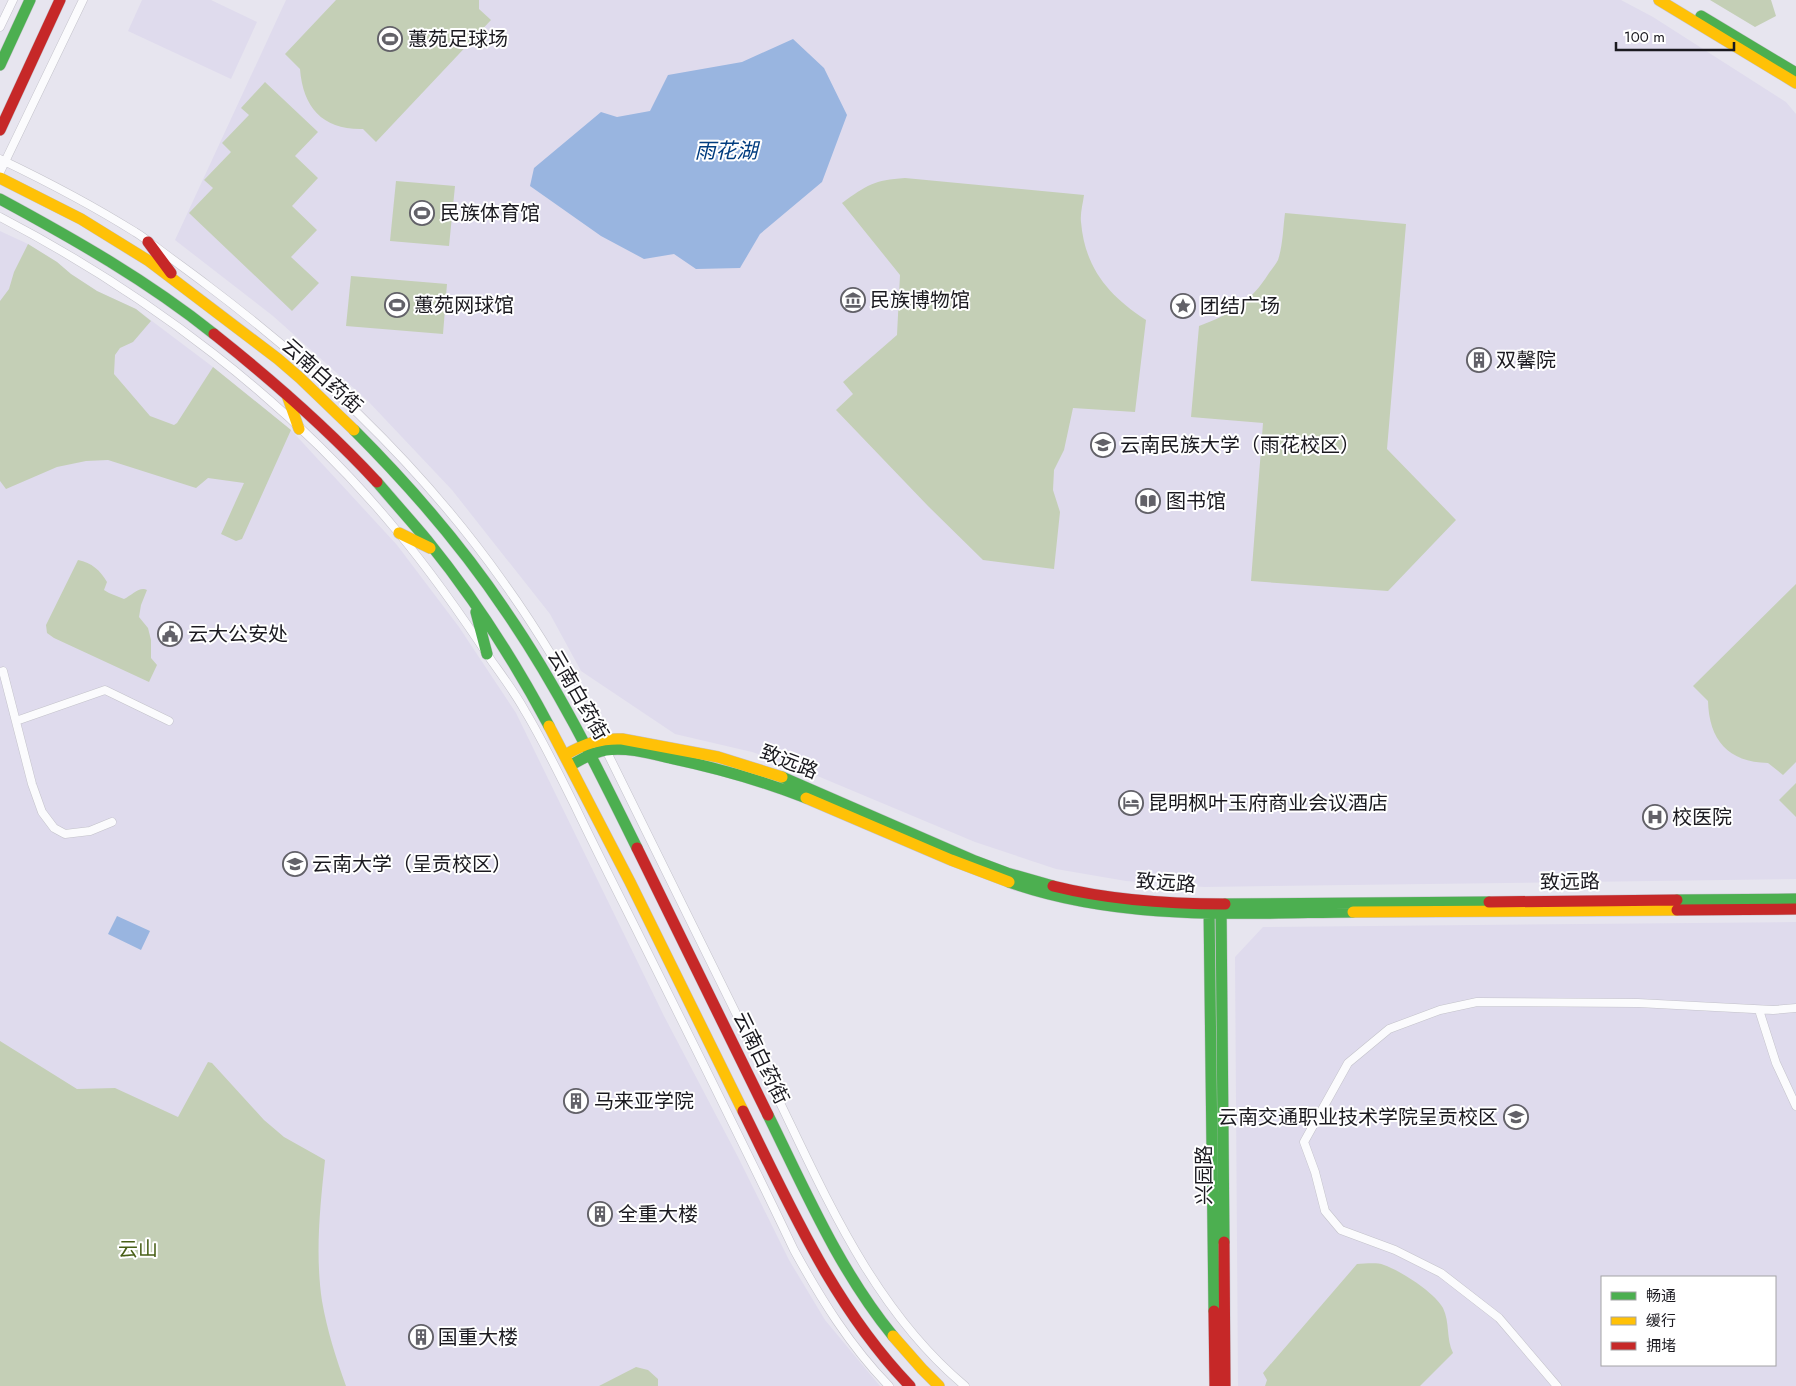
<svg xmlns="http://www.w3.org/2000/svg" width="1796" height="1386" viewBox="0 0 1796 1386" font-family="Jost,'Noto Sans SC',sans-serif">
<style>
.built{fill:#dfdbed;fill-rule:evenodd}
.green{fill:#c4cfb6}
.water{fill:#99b5e0}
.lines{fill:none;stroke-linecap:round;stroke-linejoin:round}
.street-casing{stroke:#c3c2ca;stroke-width:9}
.fast-casing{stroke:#c3c2ca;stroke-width:12}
.slow-casing{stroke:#c3c2ca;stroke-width:12}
.jam-casing{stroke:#c3c2ca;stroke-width:12}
.street{stroke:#fbfbfd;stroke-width:8}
.fast{stroke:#4caf50;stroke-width:11}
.slow{stroke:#ffc107;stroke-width:11}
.jam{stroke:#c62828;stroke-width:11}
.labels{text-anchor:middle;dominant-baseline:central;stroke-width:4;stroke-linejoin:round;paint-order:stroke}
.poi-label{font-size:20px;fill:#1b1a20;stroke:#fff;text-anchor:start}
.street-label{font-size:20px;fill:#1b1a20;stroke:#fff}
.park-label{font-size:20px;fill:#496018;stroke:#fff}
.water-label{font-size:21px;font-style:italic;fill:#003c7f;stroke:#fff}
</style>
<rect width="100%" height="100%" fill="#e7e5ef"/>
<path class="built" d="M142,0H211L257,22L231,79L128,31Z
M286,0H1621L1653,17L1786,102L1796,114V879L1204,887L1126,881L1056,869L975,842L796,767L752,752L675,734L581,671L550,614L452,490L367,400L273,316L175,240Z
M0,231L28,244L57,262L71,274L97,291L136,309L213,367L291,430L397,545L459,627L516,713L664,1016L738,1157L789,1260L825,1320L880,1386H0Z
M1796,922V1386H1238L1235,957L1263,927ZM1602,1277H1775V1365H1602Z"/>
<path class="green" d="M336,0H479V9L491,20L376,142L363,129C323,130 303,108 300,69L285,54Z
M1710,0H1771L1776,16L1755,27Z
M265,82L318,132L295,156L318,178L292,206L317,230L291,257L319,283L292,311L189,213L213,188L204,180L231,152L222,143L249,115L241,108Z
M905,178L1084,195C1083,203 1080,213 1081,222C1085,268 1108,295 1146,320L1135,412L1073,408L1064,450L1054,470L1053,490L1060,512L1054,569L983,560L928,506L836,410L853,394L843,382L897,335L900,275L842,203C867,185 874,180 905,178Z
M396,181L455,186L449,246L390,241Z
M1285,213L1406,224L1387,449L1456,520L1388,591L1251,581L1263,423L1191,417L1199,326C1231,314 1251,302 1269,273C1272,269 1276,264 1278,260C1283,245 1283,228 1285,213Z
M28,244L57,262L71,274L97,291L136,309L151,321L133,342L120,348L115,355L114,374L150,416L174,425L177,423L213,367L291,430L242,539L236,541L221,534L244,483L208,478L196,488L108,460L86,461L57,467L6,489L0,481V301L9,289L14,272Z
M351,276L447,284L443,334L346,326Z
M78,560C92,563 100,570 107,582L104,590L109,593L124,599C132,595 140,586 147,590L141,605L139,617L148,628L151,640V658L157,665L149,682L54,638L47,633L46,625Z
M1796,584V762L1783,775L1768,763C1728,762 1709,740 1708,701L1693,686Z
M1796,783V817L1779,800Z
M0,1041L77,1089L115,1088L178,1117L208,1062L212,1063L264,1120L284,1137L325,1160C320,1207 315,1254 322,1301C327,1330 336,1358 346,1386H0Z
M1357,1264C1365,1264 1376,1262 1384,1265C1401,1271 1434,1292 1443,1308C1450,1322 1446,1339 1453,1353L1420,1386H1265L1267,1380L1263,1373Z
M636,1367L648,1370L658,1379V1386H599Z"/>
<path class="water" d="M793,39L824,68L847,115L822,182L760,234L740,268L696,269L674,254L644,259L601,236L530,186L534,168L601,112L617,117L650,111L668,75L742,62Z
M117,916L150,931L141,950L108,934Z"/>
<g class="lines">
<defs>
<path id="street" d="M0,27L13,0
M0,159C46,181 92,205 135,232C142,236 149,242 156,247C173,260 190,272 207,285C320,370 423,468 504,583C540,633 571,687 601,740C657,851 711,964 767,1076C821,1185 869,1306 965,1386
M0,172L83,0
M0,217C148,294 290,401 397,531C431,572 462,616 491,660C503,677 515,693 525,711C543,741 559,774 575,806C596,850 618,893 640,937C692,1041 744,1145 794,1250C821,1299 850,1346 889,1386
M3,671L32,784L42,812L54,828L65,834L90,831L112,822
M16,721L105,690L169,721
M1759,1010L1776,1063L1796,1106
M1557,1386L1499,1318L1441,1273L1395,1250L1341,1230L1325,1211L1315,1172L1304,1142L1348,1063L1389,1029L1440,1010L1477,1002L1638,1003L1773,1010L1796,1008"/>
<path id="fast" d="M1701,16L1796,73
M0,65L30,0
M0,199C74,239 148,281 214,334
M354,430C410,486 463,547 507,613C558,687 597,767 637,848
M377,482C394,502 411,521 427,540C474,598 514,660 549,726
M476,612L487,654
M571,765C582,759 593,752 606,750C627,747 649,753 670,758C717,768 761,780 806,798
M782,777L975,861L1007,873L1053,886
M1009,882C1119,921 1238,913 1353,912
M1677,900L1796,899
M1225,904L1489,902
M1209,906L1214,1311
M1221,906L1224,1242
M768,1115C805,1190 839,1270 893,1336"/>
<path id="slow" d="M1659,0L1796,83
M0,178L81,219L149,261L278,359L300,378L354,430
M287,395L299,429
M399,533L430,548
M549,726L630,882L743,1111
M565,755C584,744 600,738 622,739L718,757L782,777
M806,798L951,860L1009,882
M1353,912L1677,910
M893,1336L922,1369L939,1386"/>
<path id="jam" d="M0,130L60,0
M148,242L171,273
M214,334C272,380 327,428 377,482
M637,848L768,1115
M1053,886C1109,900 1168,904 1225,904
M1489,902L1677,900
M1677,910L1796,909
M743,1111C791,1208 834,1307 910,1386
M1224,1242L1225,1386
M1214,1311L1215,1386"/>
</defs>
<use href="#street" class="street-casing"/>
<use href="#fast" class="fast-casing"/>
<use href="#slow" class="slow-casing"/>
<use href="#jam" class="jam-casing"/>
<use href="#street" class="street"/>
<use href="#fast" class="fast"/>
<use href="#slow" class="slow"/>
<use href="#jam" class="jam"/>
</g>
<defs>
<symbol id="stadium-ring" viewBox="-11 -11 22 22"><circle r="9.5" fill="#fff" stroke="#626168" stroke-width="1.5"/><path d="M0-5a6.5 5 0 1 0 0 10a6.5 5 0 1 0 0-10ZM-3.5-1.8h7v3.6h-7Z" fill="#626168"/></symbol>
<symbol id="museum-ring" viewBox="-11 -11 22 22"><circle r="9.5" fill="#fff" stroke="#626168" stroke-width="1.5"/><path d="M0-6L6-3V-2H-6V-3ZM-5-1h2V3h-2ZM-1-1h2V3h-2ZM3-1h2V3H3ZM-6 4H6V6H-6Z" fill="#626168"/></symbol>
<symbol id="sight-ring" viewBox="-11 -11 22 22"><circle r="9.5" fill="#fff" stroke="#626168" stroke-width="1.5"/><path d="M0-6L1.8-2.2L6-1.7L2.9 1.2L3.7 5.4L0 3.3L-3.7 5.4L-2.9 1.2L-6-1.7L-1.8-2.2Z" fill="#626168"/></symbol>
<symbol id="building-ring" viewBox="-11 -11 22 22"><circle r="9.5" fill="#fff" stroke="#626168" stroke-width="1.5"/><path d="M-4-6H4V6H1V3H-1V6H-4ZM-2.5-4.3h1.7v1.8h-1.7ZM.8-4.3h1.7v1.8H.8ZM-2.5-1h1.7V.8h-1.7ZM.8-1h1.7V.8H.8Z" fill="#626168"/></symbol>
<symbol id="university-ring" viewBox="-11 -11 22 22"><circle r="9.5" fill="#fff" stroke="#626168" stroke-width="1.5"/><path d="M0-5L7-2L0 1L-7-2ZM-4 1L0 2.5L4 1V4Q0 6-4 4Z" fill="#626168"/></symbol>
<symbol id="library-ring" viewBox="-11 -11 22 22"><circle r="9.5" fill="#fff" stroke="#626168" stroke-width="1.5"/><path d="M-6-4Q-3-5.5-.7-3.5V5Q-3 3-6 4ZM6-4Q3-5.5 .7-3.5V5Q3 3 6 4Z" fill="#626168"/></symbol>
<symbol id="civic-ring" viewBox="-11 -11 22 22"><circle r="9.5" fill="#fff" stroke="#626168" stroke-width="1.5"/><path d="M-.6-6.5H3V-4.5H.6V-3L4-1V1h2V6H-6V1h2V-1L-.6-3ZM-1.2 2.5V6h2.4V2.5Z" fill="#626168"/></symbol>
<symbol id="hotel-ring" viewBox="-11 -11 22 22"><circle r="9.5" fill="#fff" stroke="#626168" stroke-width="1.5"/><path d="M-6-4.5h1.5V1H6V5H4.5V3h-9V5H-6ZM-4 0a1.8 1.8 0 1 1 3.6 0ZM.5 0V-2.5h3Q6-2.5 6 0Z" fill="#626168"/></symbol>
<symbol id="hospital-ring" viewBox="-11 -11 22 22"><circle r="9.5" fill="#fff" stroke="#626168" stroke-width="1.5"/><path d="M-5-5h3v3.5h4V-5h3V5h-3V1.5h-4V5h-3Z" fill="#626168"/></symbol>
</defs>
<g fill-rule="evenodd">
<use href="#stadium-ring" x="376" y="25" width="28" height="28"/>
<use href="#stadium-ring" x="408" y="199" width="28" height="28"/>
<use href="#museum-ring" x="839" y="286" width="28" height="28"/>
<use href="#stadium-ring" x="383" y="291" width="28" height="28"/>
<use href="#sight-ring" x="1169" y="292" width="28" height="28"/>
<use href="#building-ring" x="1465" y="346" width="28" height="28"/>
<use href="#university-ring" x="1089" y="431" width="28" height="28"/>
<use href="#library-ring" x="1134" y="487" width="28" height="28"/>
<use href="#civic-ring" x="156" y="620" width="28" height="28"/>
<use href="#hotel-ring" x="1117" y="789" width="28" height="28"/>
<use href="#hospital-ring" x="1641" y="803" width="28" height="28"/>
<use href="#university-ring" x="281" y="850" width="28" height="28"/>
<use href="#building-ring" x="562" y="1087" width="28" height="28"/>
<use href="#university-ring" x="1502" y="1103" width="28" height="28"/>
<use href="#building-ring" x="586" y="1200" width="28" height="28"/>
<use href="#building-ring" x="407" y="1323" width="28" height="28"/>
</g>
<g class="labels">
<g class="poi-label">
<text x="408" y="39">蕙苑足球场</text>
<text x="440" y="213">民族体育馆</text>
<text x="870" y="300">民族博物馆</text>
<text x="414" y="305">蕙苑网球馆</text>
<text x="1200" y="306">团结广场</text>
<text x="1496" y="360">双馨院</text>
<text x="1120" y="445">云南民族大学（雨花校区）</text>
<text x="1166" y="501">图书馆</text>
<text x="188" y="634">云大公安处</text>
<text x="1148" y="803">昆明枫叶玉府商业会议酒店</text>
<text x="1672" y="817">校医院</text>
<text x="312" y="864">云南大学（呈贡校区）</text>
<text x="594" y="1101">马来亚学院</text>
<text x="1498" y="1117" text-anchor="end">云南交通职业技术学院呈贡校区</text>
<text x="618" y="1214">全重大楼</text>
<text x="438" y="1337">国重大楼</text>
</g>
<g class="street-label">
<text transform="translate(322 376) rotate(42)">云南白药街</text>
<text transform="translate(578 695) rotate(60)">云南白药街</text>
<text transform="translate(789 762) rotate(21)">致远路</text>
<text transform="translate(1570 882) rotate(-1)">致远路</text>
<text transform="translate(1166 883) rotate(4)">致远路</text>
<text transform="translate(761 1058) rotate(64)">云南白药街</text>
<text transform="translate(1204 1175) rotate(-90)">兴园路</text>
</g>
<g class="park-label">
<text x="138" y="1249">云山</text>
</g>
<g class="water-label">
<text x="726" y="151">雨花湖</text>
</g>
</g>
<rect x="1601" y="1276" width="175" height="90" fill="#ffffff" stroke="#a4a3a6"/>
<rect x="1611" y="1292" width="25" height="8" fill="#4caf50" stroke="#a4a3a6"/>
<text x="1646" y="1301" font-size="15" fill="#1b1a20">畅通</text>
<rect x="1611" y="1317" width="25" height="8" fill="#ffc107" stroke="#a4a3a6"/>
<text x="1646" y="1326" font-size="15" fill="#1b1a20">缓行</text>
<rect x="1611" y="1342" width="25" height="8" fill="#c62828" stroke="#a4a3a6"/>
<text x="1646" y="1351" font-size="15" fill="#1b1a20">拥堵</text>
<path d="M1616 42v8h118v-8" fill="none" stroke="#1b1a20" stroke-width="2.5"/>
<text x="1624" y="42" font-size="15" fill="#1b1a20" stroke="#ffffff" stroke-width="4" paint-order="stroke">100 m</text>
</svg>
